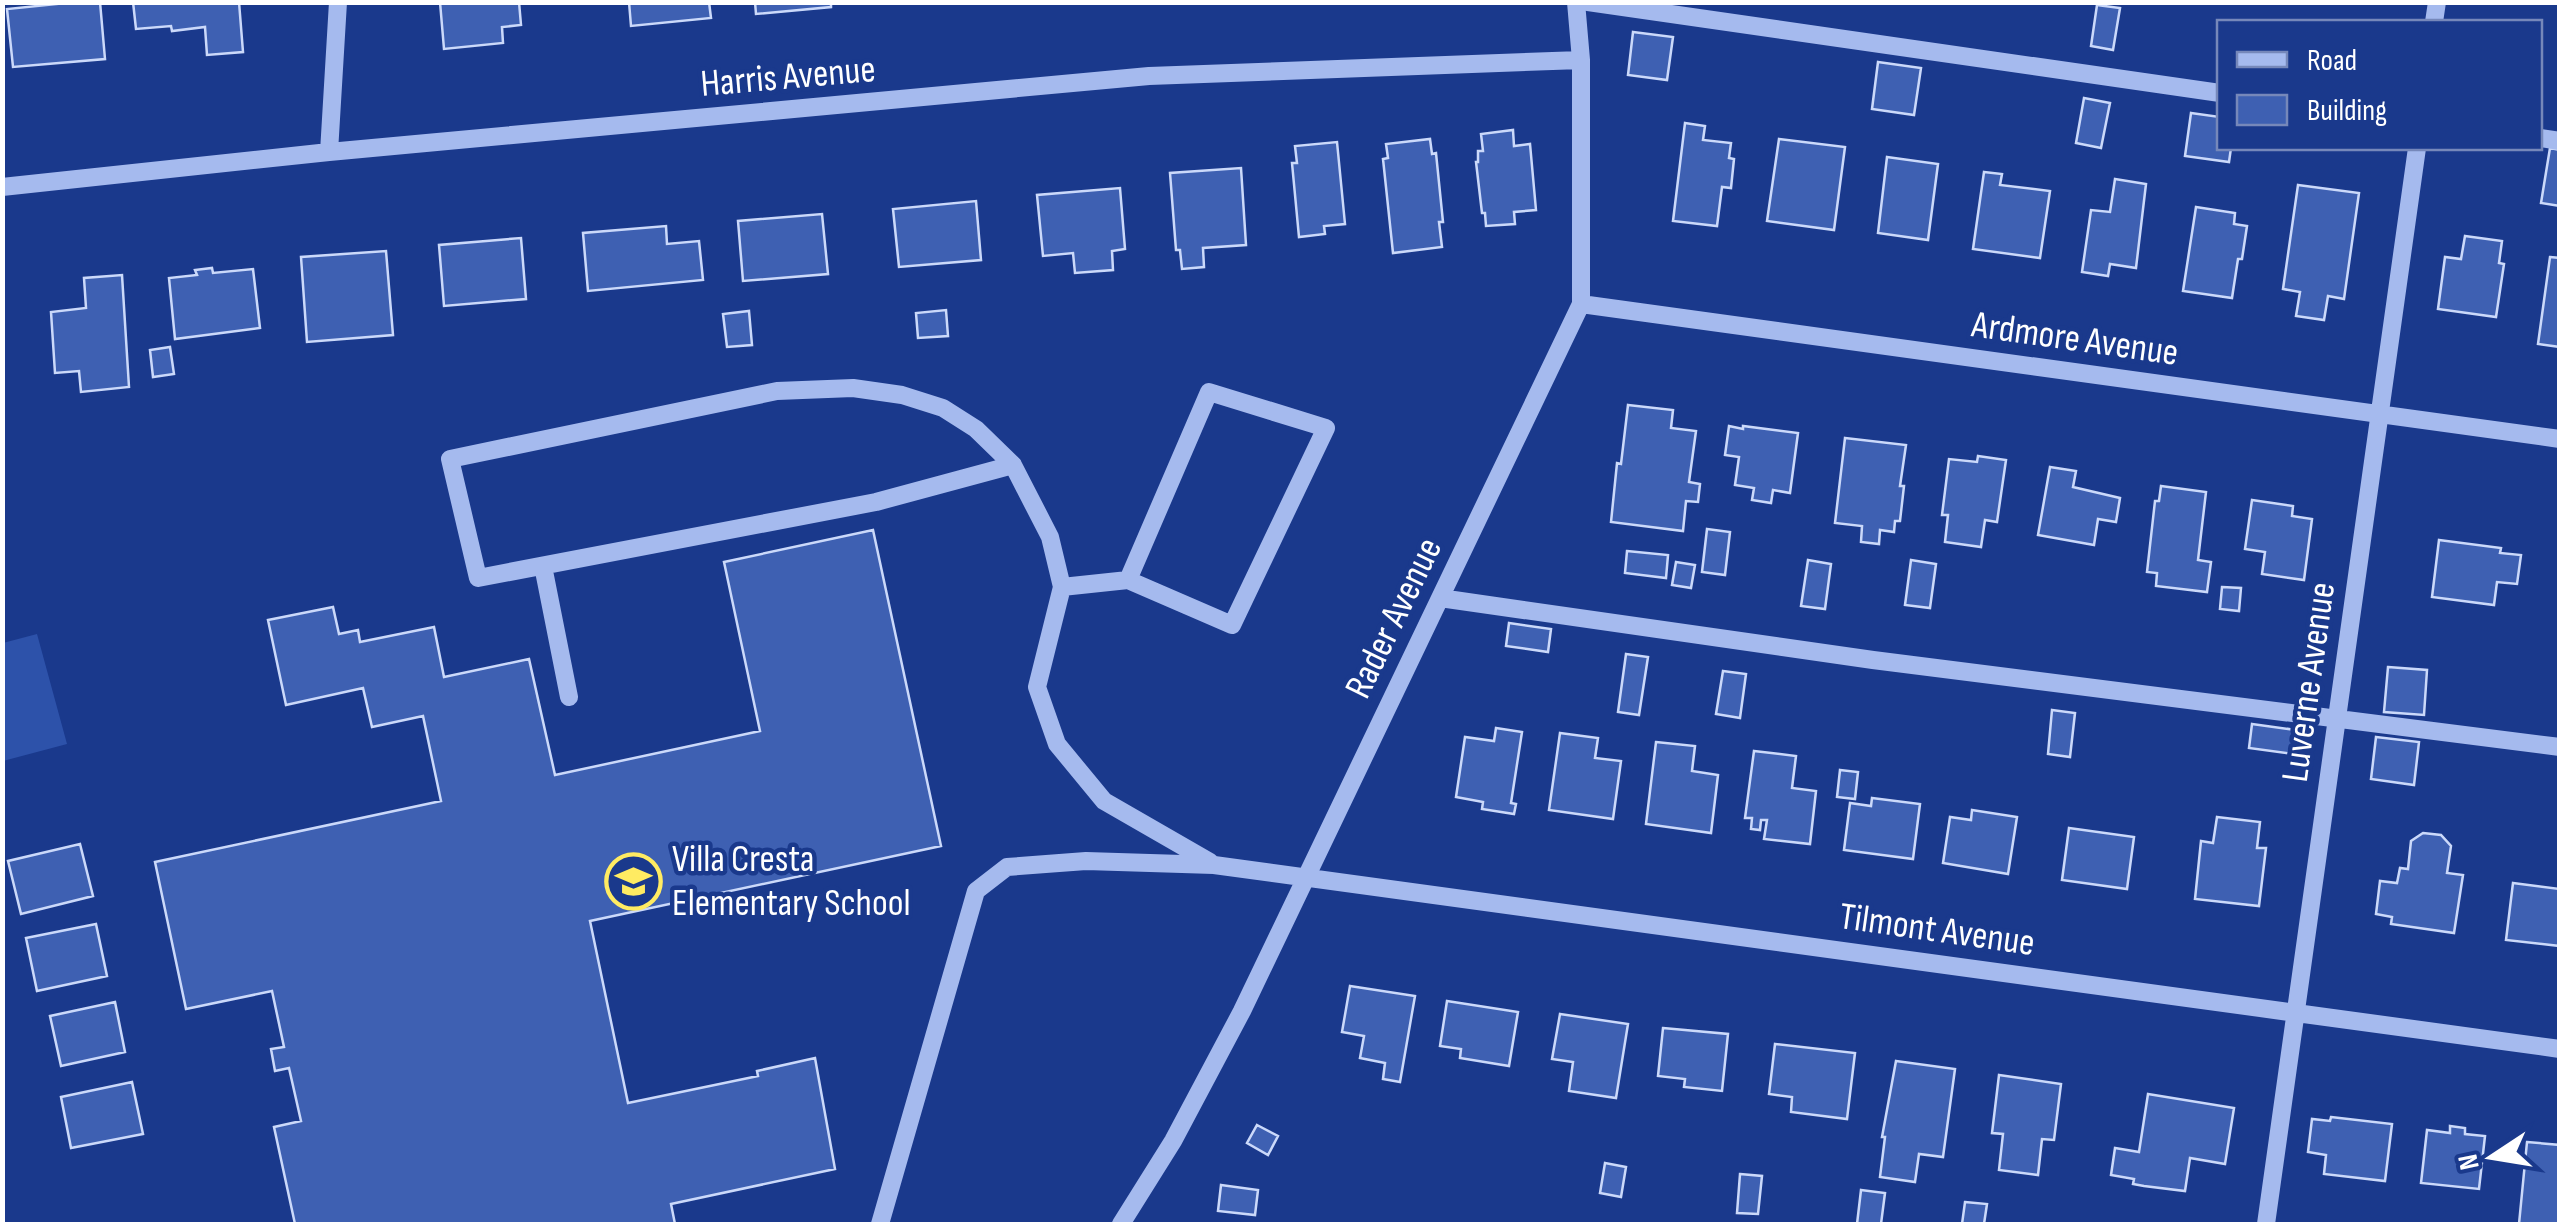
<svg xmlns="http://www.w3.org/2000/svg" width="2562" height="1227" viewBox="0 0 2562 1227" font-family="'Sofia Sans Condensed',sans-serif">
<style>
.green{fill:#2d52aa}
.building{fill:#3e60b2;stroke:#cbd9fa;stroke-width:2.5}
.lines{fill:none;stroke-linecap:round;stroke-linejoin:round}
.minor{stroke:#a5baee;stroke-width:18}
.labels{text-anchor:middle;dominant-baseline:central;stroke-width:9;stroke-linejoin:round;paint-order:stroke}
.street-label{font-size:38px;fill:#fff;stroke:#1a398c}
.poi-label{font-size:38px;fill:#fff;stroke:#1a398c;text-anchor:start}
</style>
<rect width="100%" height="100%" fill="#1a398c"/>
<path class="green" d="M37,634L67,744L3,761V643Z"/>
<path class="building" d="M76,2H100L105,59L13,67L7,9Z
M133,2H239L243,52L207,55L205,27L172,31L171,26L136,29Z
M440,2H519L521,25L502,27L503,43L444,49Z
M629,2H709L711,18L631,26Z
M755,2H831V7L756,14Z
M2097,5L2120,8L2113,50L2091,46Z
M1633,32L1673,37L1667,80L1628,75Z
M1878,62L1921,68L1914,115L1872,109Z
M2084,98L2110,103L2101,148L2076,143Z
M2191,113L2220,117V148H2231L2229,162L2185,156Z
M1685,123L1705,126L1703,140L1731,143L1729,158L1734,159L1731,188L1722,187L1717,226L1673,221Z
M1513,130L1514,146L1530,144L1536,210L1514,212L1515,224L1486,226L1485,213H1482L1476,162H1478V151H1483L1481,134Z
M1430,139L1432,154L1436,153L1443,222H1439L1442,247L1393,253L1383,159L1388,158L1386,144Z
M1779,139L1845,147L1834,230L1767,221Z
M1337,142L1345,224L1324,226L1325,234L1299,237L1292,163H1297L1295,146Z
M2550,148L2560,150V206L2541,203Z
M1887,157L1938,164L1928,240L1878,233Z
M1241,168L1246,245L1203,248L1204,267L1182,269L1180,250H1176L1170,173Z
M1984,172L2002,174L2000,185L2050,191L2040,258L1973,249Z
M2115,179L2146,184L2136,268L2110,264L2108,276L2082,272L2091,210L2110,212Z
M2298,185L2359,193L2344,299L2328,296L2324,320L2296,316L2300,292L2283,289Z
M1120,188L1125,249L1112,251L1113,270L1075,273L1073,253L1043,256L1037,195Z
M976,201L981,260L899,267L893,209Z
M2196,207L2235,213L2234,224L2247,226L2242,259H2238L2232,298L2183,291Z
M822,214L828,274L743,281L738,221Z
M666,226L667,244L699,241L703,280L588,291L583,233Z
M2465,236L2502,241L2499,263L2504,264L2496,317L2438,309L2445,257L2461,259Z
M521,238L526,299L444,306L439,245Z
M386,251L393,335L307,342L301,257Z
M2550,257L2560,258V347L2538,344Z
M212,268L213,273L253,269L260,328L175,339L169,278L197,275L195,270Z
M122,275L129,387L81,392L79,371L55,373L51,312L86,308L84,278Z
M946,310L948,336L918,338L916,313Z
M749,311L752,345L727,347L723,314Z
M170,347L174,374L153,377L150,350Z
M1628,405L1673,410L1671,428L1696,431L1689,482L1700,484L1698,502L1686,501L1683,531L1611,522L1617,463L1621,464Z
M1729,426L1743,429V426L1798,433L1790,493L1773,490L1771,503L1752,500L1754,488L1735,485L1739,457L1725,455Z
M1845,438L1906,445L1900,486H1904L1900,521H1895L1894,532L1880,530L1879,544L1861,542L1862,526L1835,523Z
M1978,456L2006,460L1997,522L1985,520L1981,547L1945,542L1948,515H1942L1949,459L1977,462Z
M2050,467L2076,471L2073,487L2120,498L2116,522L2098,519L2094,545L2038,535Z
M2161,486L2206,492L2198,560L2211,562L2207,592L2156,586L2157,573L2147,572L2155,501H2159Z
M2252,500L2293,506L2292,516L2312,519L2304,580L2262,574L2265,552L2245,549Z
M1707,529L1730,532L1725,575L1702,572Z
M873,530L941,846L590,921L628,1103L758,1076L757,1071L815,1058L835,1169L671,1204L675,1224H295L274,1127L301,1121L289,1068L275,1071L271,1049L284,1047L272,991L186,1009L155,862L441,801L423,716L372,727L363,688L286,705L268,620L333,607L339,634L358,630L360,642L434,627L444,677L529,659L555,775L760,731L724,562Z
M2439,540L2501,548L2500,553L2521,555L2517,584L2497,582L2494,605L2432,597Z
M1627,551L1668,555L1666,578L1625,573Z
M1808,560L1831,564L1825,609L1801,606Z
M1911,560L1936,564L1930,608L1905,605Z
M1676,562L1695,565L1691,588L1672,585Z
M2222,587L2241,588L2239,611L2220,609Z
M1509,623L1551,629L1548,652L1506,646Z
M1626,654L1648,657L1639,715L1618,712Z
M2388,667L2427,670L2424,715L2384,712Z
M1723,671L1746,674L1740,718L1716,714Z
M2052,710L2075,713L2070,757L2048,754Z
M2252,724L2296,730L2294,754L2249,748Z
M1496,728L1522,732L1511,803L1516,804L1514,814L1482,809L1483,802L1456,797L1465,737L1494,741Z
M1560,733L1598,738L1595,758L1621,761L1613,819L1549,810Z
M2376,737L2419,742L2414,785L2371,779Z
M1656,742L1695,746L1692,771L1718,775L1711,833L1646,824Z
M1754,751L1796,756L1792,788L1816,791L1810,844L1764,839L1767,820H1761L1760,830L1751,829L1752,818H1745Z
M1840,770L1858,772L1855,799L1837,797Z
M1872,798L1920,804L1913,859L1844,850L1850,803L1871,806Z
M1972,810L2017,817L2008,874L1943,863L1950,817L1971,820Z
M2217,817L2260,822L2257,848H2266L2259,906L2195,899L2201,841L2213,843Z
M2069,828L2134,837L2127,889L2062,880Z
M2423,833L2441,835L2451,846L2447,873L2463,875L2454,933L2391,924L2392,917L2376,914L2380,881L2397,883L2400,868L2408,869L2411,841Z
M80,844L93,896L21,914L8,861Z
M2513,883L2560,889V946L2506,940Z
M96,924L107,976L37,991L26,938Z
M1350,986L1415,996L1400,1082L1383,1079L1385,1063L1360,1058L1364,1036L1342,1032Z
M1447,1001L1518,1012L1509,1066L1460,1058L1461,1049L1440,1046Z
M115,1002L125,1052L61,1066L50,1016Z
M1560,1014L1628,1024L1616,1098L1569,1091L1573,1062L1552,1059Z
M1663,1028L1728,1034L1722,1091L1684,1087L1685,1079L1658,1076Z
M1775,1044L1855,1053L1847,1119L1791,1112L1792,1097L1769,1094Z
M1896,1061L1955,1069L1943,1157L1919,1154L1915,1182L1880,1177L1885,1137H1882Z
M1999,1075L2061,1084L2054,1140L2042,1139L2038,1175L1999,1170L2003,1134L1992,1133Z
M132,1082L143,1134L71,1148L61,1097Z
M2148,1094L2234,1108L2225,1164L2190,1158L2185,1191L2144,1186L2133,1184L2134,1179L2111,1175L2115,1148L2139,1152Z
M2331,1117L2392,1124L2385,1181L2324,1174L2326,1155L2308,1152L2312,1119L2330,1121Z
M1257,1125L1278,1136L1268,1155L1247,1143Z
M2450,1126L2465,1128V1134L2485,1136L2479,1189L2421,1183L2427,1130L2450,1133Z
M2527,1142L2560,1145V1224H2519Z
M1605,1163L1626,1167L1621,1197L1600,1193Z
M1740,1174L1762,1176L1758,1214L1737,1213Z
M1221,1185L1258,1190L1255,1215L1218,1211Z
M1861,1190L1885,1193L1881,1224H1857Z
M1965,1202L1987,1204L1984,1224H1962Z"/>
<g class="lines">
<path class="minor" d="M1588,2L2220,93
M2434,22L2437,2
M2540,138L2560,141
M329,152L338,2
M2,187L329,152L1149,76L1581,60
M1581,304L2560,439
M1209,392L1326,428L1232,625L1128,580Z
M1013,465L876,502L478,578L450,459L777,391L853,388L902,395L943,408L976,429L1013,465L1050,537L1062,587L1037,687L1057,744L1104,801L1210,862
M543,566L569,697
M1062,587L1128,580
M1440,598L1873,660L2560,747
M880,1224L976,891L1007,867L1086,861L1214,865L2560,1049
M1121,1224L1173,1141L1242,1011L1581,304V60L1576,2
M2266,1224L2417,148"/>
</g>
<defs>
<symbol id="school-ring" viewBox="-11 -11 22 22"><circle r="9.5" fill="#1a398c" stroke="#ffeb62" stroke-width="1.5"/><path d="M0-5L7-2L0 1L-7-2ZM-4 1L0 2.5L4 1V4Q0 6-4 4Z" fill="#ffeb62"/></symbol>
</defs>
<g fill-rule="evenodd">
<use href="#school-ring" x="602" y="850" width="63" height="63"/>
</g>
<g class="labels">
<g class="street-label">
<text transform="translate(788 77) rotate(-5)">Harris Avenue</text>
<text transform="translate(2075 339) rotate(8)">Ardmore Avenue</text>
<text transform="translate(1394 618) rotate(-64)">Rader Avenue</text>
<text transform="translate(2309 682) rotate(-82)">Luverne Avenue</text>
<text transform="translate(1937 930) rotate(8)">Tilmont Avenue</text>
</g>
<g class="poi-label">
<text x="672" y="859">Villa Cresta<tspan x="672" dy="44">Elementary School</tspan></text>
</g>
</g>
<rect width="2562" height="1227" fill="none" stroke="#ffffff" stroke-width="10"/>
<rect x="2217" y="20" width="325" height="130" fill="#1a398c" stroke="#7688ba" stroke-width="2.5"/>
<rect x="2237" y="52" width="50" height="15" fill="#a5baee" stroke="#7688ba" stroke-width="2.5"/>
<text x="2307" y="70" font-size="30" fill="#ffffff">Road</text>
<rect x="2237" y="95" width="50" height="30" fill="#3e60b2" stroke="#7688ba" stroke-width="2.5"/>
<text x="2307" y="120" font-size="30" fill="#ffffff">Building</text>
<g transform="translate(2492 1157) rotate(258)" stroke="#1a398c" stroke-width="8" paint-order="stroke">
<path d="M0-8L18 38L0 25L-18 38Z" fill="#ffffff"/>
<text y="-15" font-size="28" font-weight="bold" text-anchor="middle" fill="#ffffff">N</text>
</g>
</svg>
